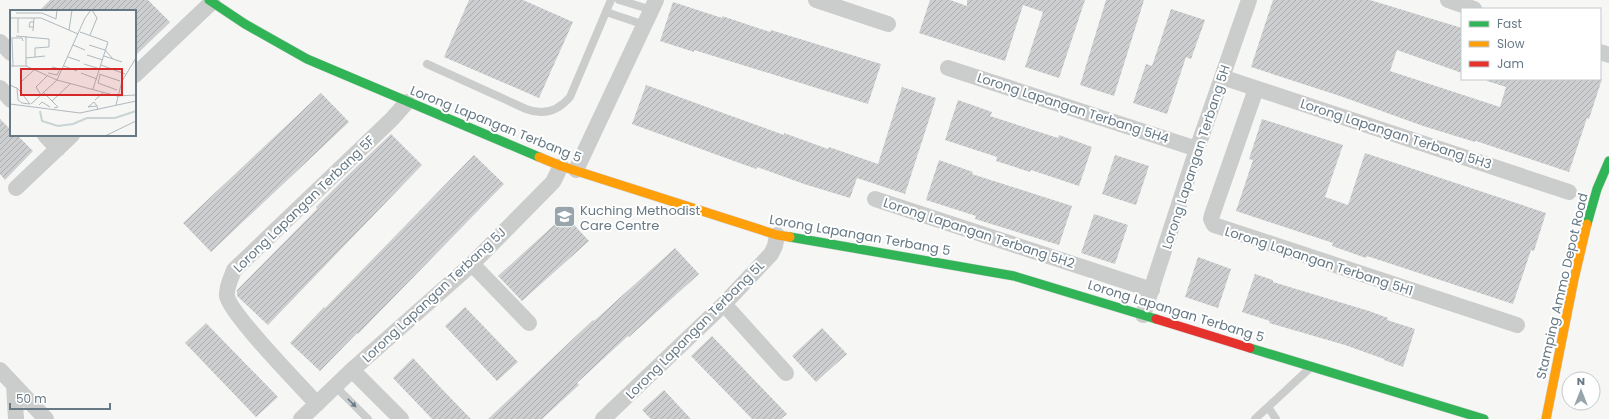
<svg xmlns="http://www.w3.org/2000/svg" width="1609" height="419" viewBox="0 0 1609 419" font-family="Poppins,sans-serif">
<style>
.building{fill:url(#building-hatch)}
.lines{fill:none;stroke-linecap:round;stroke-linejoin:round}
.fast-casing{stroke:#d2d3d4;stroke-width:10}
.slow-casing{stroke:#d2d3d4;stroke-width:10}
.jam-casing{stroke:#d2d3d4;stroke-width:10}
.lane{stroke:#cbcccc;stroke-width:8}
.street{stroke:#cbcccc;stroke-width:16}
.fast{stroke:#30b455;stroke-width:9}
.slow{stroke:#ff9f0a;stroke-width:9}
.jam{stroke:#e5322d;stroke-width:9}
.oneway{fill:#6b7d89}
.labels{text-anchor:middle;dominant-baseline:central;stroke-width:4;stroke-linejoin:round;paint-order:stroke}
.street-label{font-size:13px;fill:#667985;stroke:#fff}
.poi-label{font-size:13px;fill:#667985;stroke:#fff;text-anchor:start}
.inset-river{fill:none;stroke:#cad4d5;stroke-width:2}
.inset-road{fill:none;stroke:#afb9be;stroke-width:1}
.view{fill:#d62828;fill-opacity:0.15;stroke:#d62828;stroke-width:2}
.inset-edge{fill:none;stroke:#667985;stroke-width:2}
</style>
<defs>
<pattern id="building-hatch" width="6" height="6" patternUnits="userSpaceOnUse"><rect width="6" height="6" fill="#cdcecf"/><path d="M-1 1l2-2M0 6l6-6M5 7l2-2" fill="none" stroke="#aaacae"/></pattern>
</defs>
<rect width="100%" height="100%" fill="#f6f6f4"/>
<path class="building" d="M50,0H148L170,22L135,56V11H39Z
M469,0H523L573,22L539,98L444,57Z
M930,0H950L967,6V0H1085L1059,78L1025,67L1043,12L1023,5L1005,61L919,33Z
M1106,0H1144L1114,96L1080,85Z
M1273,0H1370L1462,28V73L1397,50L1390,71L1500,107L1506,87L1487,81L1488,79H1602L1589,119L1587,118L1569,172L1476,141L1475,142L1423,126L1343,97L1251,67Z
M673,2L722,18V16L770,32L771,30L881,64L868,104L694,50V52L660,41Z
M1171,9L1205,20L1191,59L1186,57L1167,114L1133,103L1146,64L1152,66Z
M646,85L784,135V133L828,149L829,147L878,164L902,87L936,98L905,194L857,178L850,198L804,184L757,167L756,169L632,124Z
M321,93L349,122L211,252L183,223Z
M958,100L992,112L990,116L1058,138L1059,135L1092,147L1079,186L1031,170L1030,172L996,161L997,157L945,140Z
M0,119L11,130V135H17L33,151L5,180L0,174Z
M1262,119L1343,145L1325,197L1348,205L1365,153L1546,213L1534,251L1531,250L1513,304L1367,256L1366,258L1332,246L1333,243L1236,211L1253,160L1249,159Z
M391,134L422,165L268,325L237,296V290L317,209L316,207L349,174Z
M474,155L504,184L358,334L357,333L320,371L290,343L324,307L325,308Z
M1115,155L1149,166L1136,205L1102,194Z
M939,160L973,172L972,174L1072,206L1059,245L975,219L976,216L926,200Z
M1094,214L1128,225L1115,264L1081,253Z
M565,215L589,241L522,301L498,276Z
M675,248L699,274L629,337L628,336L577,383L579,385L542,419H488L593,320L594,321Z
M1198,257L1231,269L1218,308L1185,297Z
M1255,274L1273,280V282L1369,311L1388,318L1387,320L1415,329L1403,367L1384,360V359L1345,345L1269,323L1270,321L1242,312Z
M465,307L518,362L497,381L445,326Z
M206,323L278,397L256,417L185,343Z
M822,328L847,354L816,382L792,356Z
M712,336L787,414L781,419H752L691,356Z
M413,358L439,386L471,419H432L393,378Z
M664,390L691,419H651L642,410Z"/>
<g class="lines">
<defs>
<path id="fast" d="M209,0L245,24L307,59L539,157
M1587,224L1597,189L1609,161
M790,237L1014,276L1156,319
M1250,348L1484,419"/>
<path id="slow" d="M539,157L561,166L777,235L790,237
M1546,419L1574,279L1587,224"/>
<path id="jam" d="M1156,319L1250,348"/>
</defs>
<use href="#fast" class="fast-casing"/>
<use href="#slow" class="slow-casing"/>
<use href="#jam" class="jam-casing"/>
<path class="lane" d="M619,0L652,10
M606,12L645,25
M427,64L526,109C544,116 558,111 570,97L611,0
M335,386L368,419
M1268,407L1276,419
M1255,419L1310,368"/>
<path class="street" d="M816,0L888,24
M1448,0L1474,9
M0,42L11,53
M1600,52L1609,55
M948,68L1197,149
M135,75L212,2
M1222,77L1569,192
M0,88L11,100
M1256,89L1212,215L1211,219L1214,225L1517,325
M45,135L58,149
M576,170L656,0
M16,188L72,135
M875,199L1152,290
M472,264L529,323
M724,304L786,373
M1143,315L1197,149L1249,0
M0,370L46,419
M352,370L401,419
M14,385L16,419
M317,404C301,386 230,314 227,296C226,288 231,278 234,270L392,119L407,102
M301,419L352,370L472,264L553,182L561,166
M603,419L724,304L771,254L775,246L777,235"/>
<use href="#fast" class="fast"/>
<use href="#slow" class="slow"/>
<use href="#jam" class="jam"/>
</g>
<defs><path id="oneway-solid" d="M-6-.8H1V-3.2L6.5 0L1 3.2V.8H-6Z"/></defs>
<use class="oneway" href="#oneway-solid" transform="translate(352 403) rotate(45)"/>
<defs>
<symbol id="school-square" viewBox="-11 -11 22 22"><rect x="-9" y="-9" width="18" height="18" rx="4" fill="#98a5ac" stroke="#fff"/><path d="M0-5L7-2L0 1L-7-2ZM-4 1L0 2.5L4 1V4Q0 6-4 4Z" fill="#fff"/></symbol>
</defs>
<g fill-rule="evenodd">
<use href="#school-square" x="552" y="204" width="25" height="25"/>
</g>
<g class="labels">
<g class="street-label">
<text transform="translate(1073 108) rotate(18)">Lorong Lapangan Terbang 5H4</text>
<text transform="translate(496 124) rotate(22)">Lorong Lapangan Terbang 5</text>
<text transform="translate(1396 134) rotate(18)">Lorong Lapangan Terbang 5H3</text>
<text transform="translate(1196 157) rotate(-72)">Lorong Lapangan Terbang 5H</text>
<text transform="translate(304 204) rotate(-44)">Lorong Lapangan Terbang 5F</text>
<text transform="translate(979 233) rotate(18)">Lorong Lapangan Terbang 5H2</text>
<text transform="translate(860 235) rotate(10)">Lorong Lapangan Terbang 5</text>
<text transform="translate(1319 261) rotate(18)">Lorong Lapangan Terbang 5H1</text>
<text transform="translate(1562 286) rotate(-77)">Stamping Ammo Depot Road</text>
<text transform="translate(434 295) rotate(-43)">Lorong Lapangan Terbang 5J</text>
<text transform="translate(1176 311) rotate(17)">Lorong Lapangan Terbang 5</text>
<text transform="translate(695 330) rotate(-45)">Lorong Lapangan Terbang 5L</text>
</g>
<g class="poi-label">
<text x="580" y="210">Kuching Methodist<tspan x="580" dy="15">Care Centre</tspan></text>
</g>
</g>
<g transform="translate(10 10)">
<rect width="126" height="126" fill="#f6f6f4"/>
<path class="inset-river" d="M30,101L32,111L48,116L63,114L77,108H105L126,101"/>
<path class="inset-road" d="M6,3H32L46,9L47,0M0,8H31L68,24M8,8V23M23,17H19L20,12H24M59,20L62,0M23,21L24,8M70,22L98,32L83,79M80,25L87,8L82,0M6,26L39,29V37L25,38V47M0,28H12L13,31M2,29L3,56M63,35L75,40M79,35L95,40L103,49M77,45L93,50M94,46L112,52M58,47L70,51M16,48L35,46M74,54L90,59M91,55L115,64M0,56H16L47,70L107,86L126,85M16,56V26M54,56L67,61M38,63L47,65L50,59L42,57M71,63L87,69M89,64L110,71M90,65L88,73L107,80M47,70L75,8L81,0M12,71L25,59M0,75L4,77L7,78L9,80L20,94L12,93L8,90L7,78M33,82L48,97L44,98M31,85L26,77L37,66M85,90L94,82M42,91L60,74M0,94L70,103L126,91M21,94L47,70M29,95L32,92L40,97M106,95L112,71L126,48M87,96L78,97L84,92L87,96L88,100M95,126L126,111"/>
<path class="view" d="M11,59H112V85H11Z"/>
<rect width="126" height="126" class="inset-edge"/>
</g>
<rect x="1461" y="8" width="140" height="72" fill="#ffffff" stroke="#c2c9ce"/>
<rect x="1469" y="21" width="20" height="6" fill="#30b455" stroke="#c2c9ce"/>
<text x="1497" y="28" font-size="12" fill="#667985">Fast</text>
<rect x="1469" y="41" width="20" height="6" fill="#ff9f0a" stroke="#c2c9ce"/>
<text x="1497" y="48" font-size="12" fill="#667985">Slow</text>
<rect x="1469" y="61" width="20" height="6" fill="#e5322d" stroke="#c2c9ce"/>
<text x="1497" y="68" font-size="12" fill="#667985">Jam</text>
<g transform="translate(1581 391)"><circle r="19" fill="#ffffff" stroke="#c2c9ce"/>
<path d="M0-3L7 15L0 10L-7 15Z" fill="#98a5ac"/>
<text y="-6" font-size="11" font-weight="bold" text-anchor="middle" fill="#667985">N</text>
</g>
<path d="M10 403v6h100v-6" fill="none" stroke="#667985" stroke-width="2"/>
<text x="16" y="403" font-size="12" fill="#667985" stroke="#ffffff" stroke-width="3" paint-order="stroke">50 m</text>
</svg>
